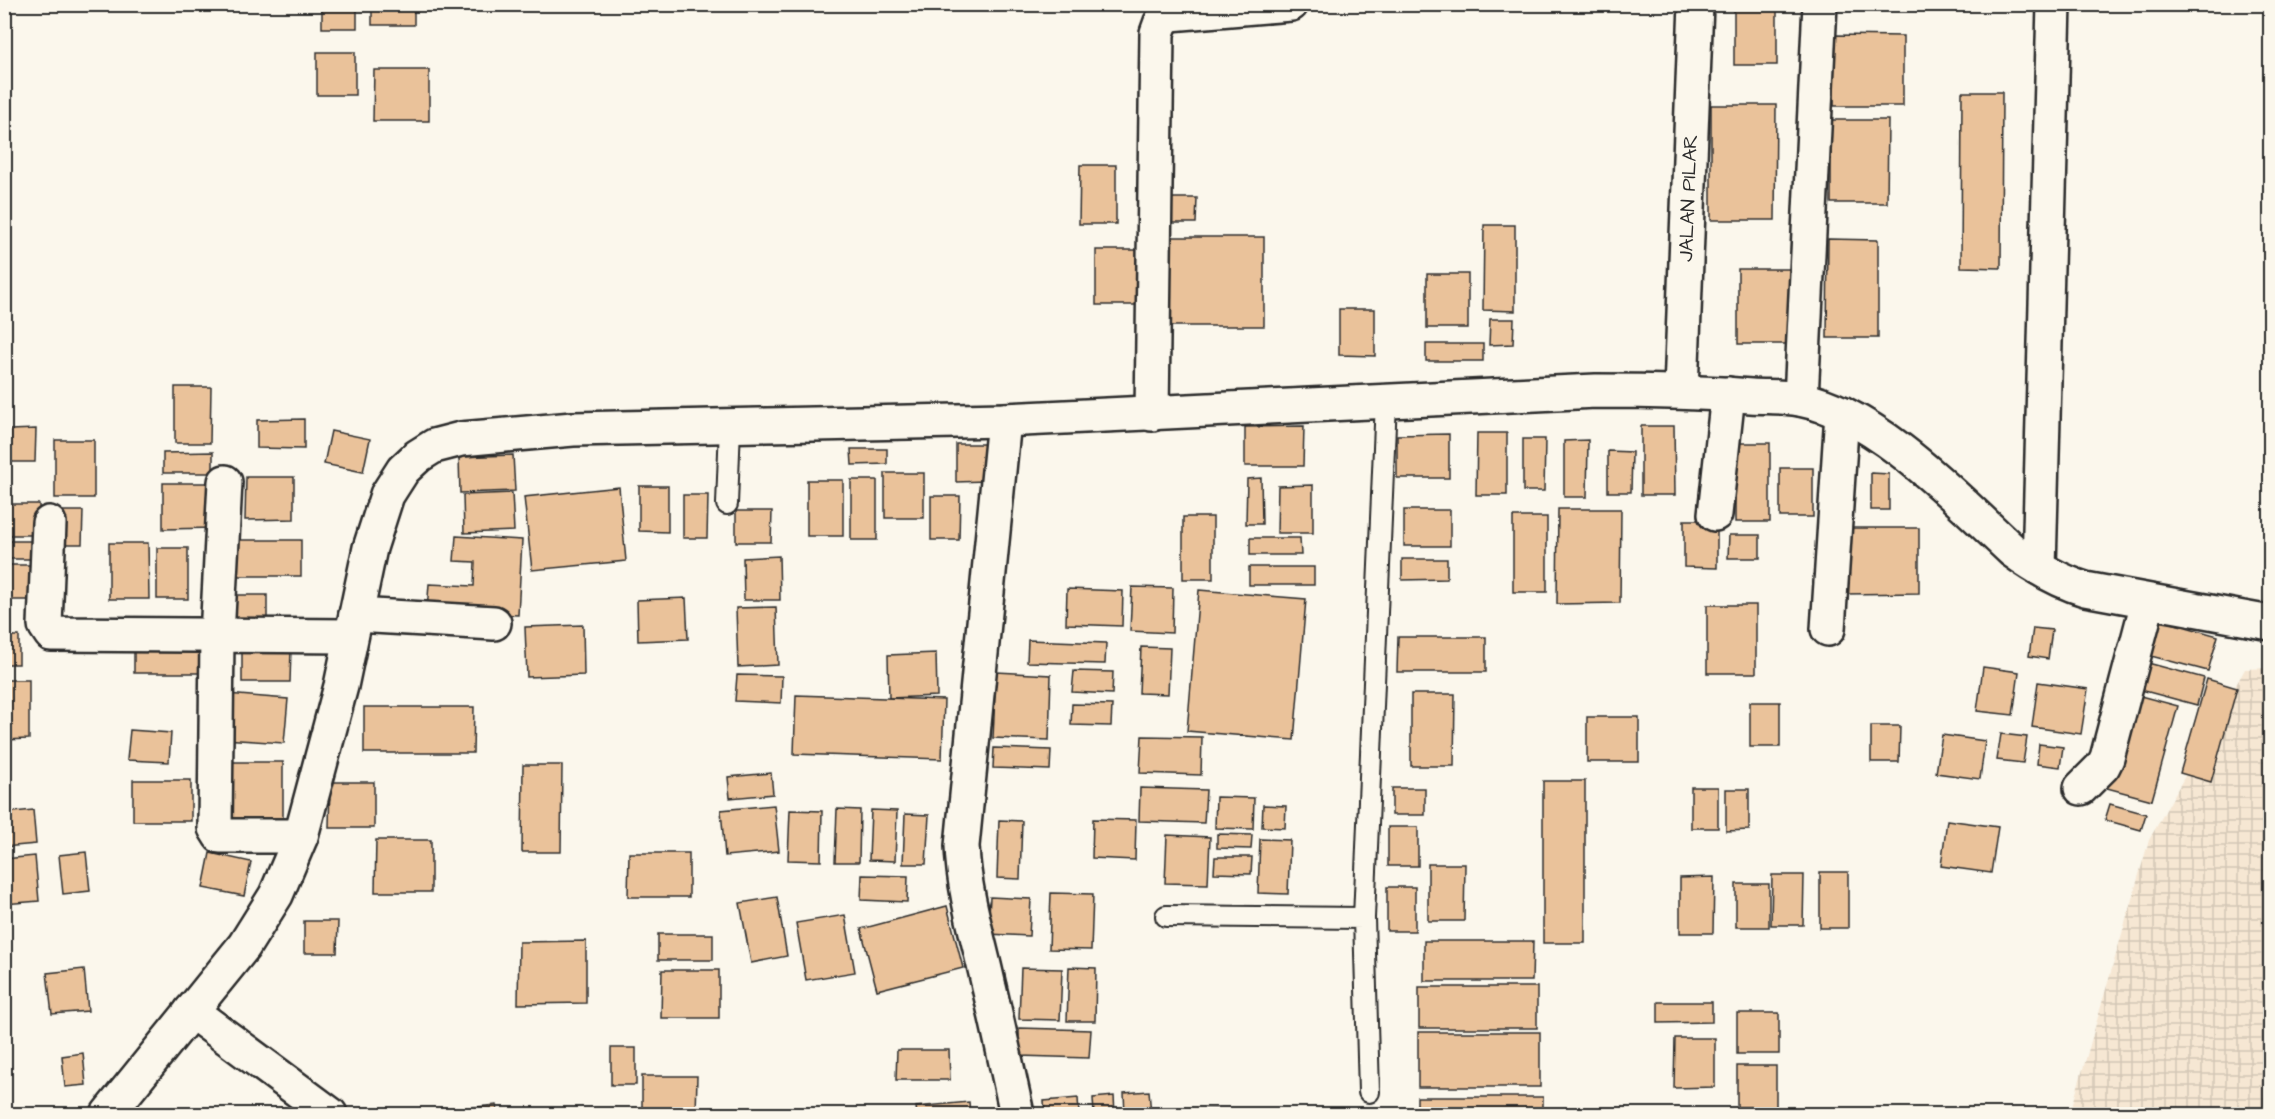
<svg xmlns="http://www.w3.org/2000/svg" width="2275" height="1119" viewBox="0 0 2275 1119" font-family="'Architects Daughter',sans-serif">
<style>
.industrial{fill:url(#industrial-grid)}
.building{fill:#eac29a;stroke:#2b2b2b;stroke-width:1.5}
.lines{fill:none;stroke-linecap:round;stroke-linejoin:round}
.lane-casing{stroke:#2b2b2b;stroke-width:24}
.street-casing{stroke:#2b2b2b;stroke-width:38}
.lane{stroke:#fbf7ec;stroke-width:20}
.street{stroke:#fbf7ec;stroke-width:33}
.labels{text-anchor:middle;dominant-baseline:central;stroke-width:4.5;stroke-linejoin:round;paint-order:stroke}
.street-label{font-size:20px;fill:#2b2b2b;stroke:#fbf7ec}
</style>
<defs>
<pattern id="industrial-grid" width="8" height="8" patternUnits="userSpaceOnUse" patternTransform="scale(1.5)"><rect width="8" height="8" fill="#f6e7d3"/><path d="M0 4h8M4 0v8" fill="none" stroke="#d3c6b5"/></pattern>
</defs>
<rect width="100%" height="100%" fill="#fbf7ec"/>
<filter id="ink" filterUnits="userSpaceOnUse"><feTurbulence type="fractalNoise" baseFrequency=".0167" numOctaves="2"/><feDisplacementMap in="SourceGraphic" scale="12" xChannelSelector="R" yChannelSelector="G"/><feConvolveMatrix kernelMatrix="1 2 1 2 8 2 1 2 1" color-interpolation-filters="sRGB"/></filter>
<g filter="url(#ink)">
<path class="industrial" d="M2270,668V1114H2070L2149,840L2245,669Z"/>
<path class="building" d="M322,4H357V28H322Z
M372,4H414V25H372Z
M1734,4H1777V65H1734Z
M1834,35L1903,36V106H1834Z
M317,52H355V95H317Z
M374,70H429V121H373Z
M1962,92H2002L2001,268L1961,267Z
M1711,105H1776L1775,220H1711Z
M1831,120H1888L1887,203H1831Z
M1080,165H1116V224H1079Z
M1163,198H1197L1196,223H1163Z
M1484,225H1515V311L1483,310Z
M1168,237H1264V326H1168Z
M1828,239L1878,240V338H1827Z
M1096,250H1142V305H1096Z
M1738,269H1791V344H1738Z
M1427,274H1468V328H1427Z
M1339,309H1375V356L1339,355Z
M1490,319H1514L1513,344L1489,345Z
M1426,344H1483V361H1426Z
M175,387H211L210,443H175Z
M304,419V449L257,448V420Z
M1304,426L1303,466H1245V427Z
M1641,426H1674L1675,495H1641Z
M36,429L35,462H10V430Z
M331,431L370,439L363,472L324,464Z
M1477,433H1507V495H1476Z
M1449,434V478H1397V435Z
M1523,439H1545L1544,491H1523Z
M55,440H94V498H55Z
M1588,440L1587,497H1564V441Z
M1735,443H1770V522H1735Z
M956,444H985V481L956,482Z
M851,449H887V464L852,465Z
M1608,451L1632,452L1631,492H1608Z
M213,452V473H163V453Z
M513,455L515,491L460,493L459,457Z
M1780,468H1813V517H1780Z
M885,473H924V518H885Z
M1871,473L1889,474V510H1871Z
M246,477H294V519L245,520Z
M1261,478L1262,524H1246L1247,479Z
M807,480H843V536H807Z
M851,480H877V540H851Z
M163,483H214V528L163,529Z
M1313,485V533H1277L1278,486Z
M639,486H668V532L639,531Z
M619,487L626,561L532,570L524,497Z
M512,493L514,531L464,533L463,495Z
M683,495H708L707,538H683Z
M931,496H960L959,540H931Z
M4,504H39V535H4Z
M1558,509H1621L1620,603L1557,604Z
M1404,510H1450V546H1404Z
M53,511H83L82,544H53Z
M736,511H772L771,542H736Z
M1183,517H1213V579H1183Z
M1513,517H1547V592H1513Z
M1684,520H1717V568L1684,567Z
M1845,528H1919V593L1845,594Z
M1729,535H1760V558H1728Z
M456,536L522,540L518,615L427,611L429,584L474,586L475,562L454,561Z
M1250,538H1300L1301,555H1250Z
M232,540H301V576H232Z
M4,541H35V559H4Z
M109,543H148L149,599H109Z
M157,548H188V599H157Z
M779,556L780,600H744L743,558Z
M1402,559H1447V579L1402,580Z
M4,565H45V600H4Z
M1249,567H1314V585H1249Z
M1132,587L1173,588L1172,633L1130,631Z
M1067,589L1123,591L1122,626L1066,624Z
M1199,590L1306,599L1294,740L1187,731Z
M223,595H267V633H223Z
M686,598L688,639L638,641L637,600Z
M1707,605H1756V673H1707Z
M776,607L778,665L738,667L736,608Z
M2161,620L2218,636L2208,671L2151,656Z
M583,625L584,675L527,677L525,627Z
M2033,628L2052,630L2048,659L2029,656Z
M4,636H19V664H4Z
M1398,637H1486V672H1397Z
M1028,640L1106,643L1105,664L1027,662Z
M134,647H200V673H134Z
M1141,647L1170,648L1168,694L1139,693Z
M242,649H291L290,682H242Z
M936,653L937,696L889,698L888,655Z
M2148,663L2204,678L2197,705L2141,690Z
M1983,667L2019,672L2013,715L1977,711Z
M1074,671L1113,672L1112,694L1072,692Z
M996,672L1051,675L1049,740L993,738Z
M737,675L782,676L781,703L735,701Z
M2207,679L2237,688L2211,782L2180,773Z
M4,680H29V739L4,740Z
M2038,682L2088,689L2081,734L2032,727Z
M227,694L288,699L284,743L223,739Z
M1411,694H1455L1454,766H1411Z
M2133,694L2178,706L2152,800L2107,788Z
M796,695L944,700L942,759L794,754Z
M1750,702H1780V747H1750Z
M1072,704L1112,705L1111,726L1071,725Z
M364,707H474L473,753H364Z
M1587,717H1639V762H1587Z
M1871,726H1900L1899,762H1871Z
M130,730L171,733L169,762L127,760Z
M2001,734L2027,737L2023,763L1997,760Z
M1942,735L1985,741L1980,779L1936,773Z
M1142,736L1202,737L1201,775L1140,773Z
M2039,744L2063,747L2060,767L2037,764Z
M994,748L1051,750L1050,770L993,768Z
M226,762H283V819L225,820Z
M523,765H562L561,852H522Z
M771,773L773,794L730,798L728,777Z
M133,780H191V821H133Z
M1543,781H1585V943H1543Z
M330,782H374V828H329Z
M1691,787H1718V828H1691Z
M1140,788L1206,790L1204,823L1139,821Z
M1392,788H1425V815H1392Z
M1726,789H1749V830L1726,831Z
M1216,797L1254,798L1253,829L1215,828Z
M2110,804L2146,814L2141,830L2105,820Z
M774,805L779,851L725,856L721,810Z
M1263,805L1286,806L1285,828L1262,827Z
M837,809L860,810L859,862H835Z
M33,810L36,844L4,847V813Z
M790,810L822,811L821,861L788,860Z
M871,810L897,811L895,861L869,860Z
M905,814L929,815L926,864H903Z
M1093,819L1136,820L1135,860L1092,858Z
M999,820L1022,821L1020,879L997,878Z
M1947,820L1998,827L1991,873L1941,866Z
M1388,827H1418V866H1388Z
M1217,834L1252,835L1251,849L1217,848Z
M1167,835L1210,837L1208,884L1165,883Z
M1260,839L1290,840L1288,894L1258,893Z
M376,840H431V892H375Z
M86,852L90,891L63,894L59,855Z
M210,853L251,862L244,896L203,888Z
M629,853H689V897H628Z
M35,856L39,901L4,904V859Z
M1215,857H1252L1251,874L1214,873Z
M1428,864H1465L1464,921H1428Z
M1820,872H1848V928H1820Z
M862,875L908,876L907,902L861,900Z
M1772,875H1804L1803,925H1771Z
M1714,877L1713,933H1680V878Z
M1736,884H1769V927H1736Z
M1387,887H1415V931H1387Z
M1051,893L1093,894L1091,950L1049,949Z
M777,897L787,956L751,963L740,903Z
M990,897L1031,899L1029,936L988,934Z
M947,906L963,968L877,990L861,929Z
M845,915L855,972L806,980L796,923Z
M304,921H338L337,953H304Z
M658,934H713V960H658Z
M586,941V1003L518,1004L519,942Z
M1424,941H1533L1532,981H1424Z
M1069,967L1096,968L1095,1021H1067Z
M1021,968L1062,969L1060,1020L1019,1019Z
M84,969L88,1011L52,1014L47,973Z
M662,970H719V1018H661Z
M1419,987H1537V1028H1419Z
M1658,1002H1712V1022L1658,1023Z
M1737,1013H1779V1054H1737Z
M1019,1028L1091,1030L1089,1058L1019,1056Z
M1418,1032H1540V1087H1418Z
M1675,1038H1715V1087L1674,1088Z
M611,1048H636V1085H611Z
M897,1050H949L950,1080H896Z
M83,1053L86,1085L65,1087L62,1056Z
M1737,1066H1776V1107H1737Z
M642,1076H697L696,1114H642Z
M1149,1091L1151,1114H1125L1124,1093Z
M1114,1096L1115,1114H1094L1093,1098Z
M1417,1097H1543V1114H1417Z
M1078,1098L1079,1114H1045L1044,1101Z
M969,1102L970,1114H917L916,1107Z
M497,1105L498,1114H447L446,1110Z
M1266,1109V1114H1177V1110Z"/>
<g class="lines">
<defs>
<path id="lane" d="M727,504L730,426
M1166,916L1364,918
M1369,1092L1364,918L1386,401"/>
<g id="street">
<path id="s1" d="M1681,390L1696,4"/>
<path d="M1801,399L1820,4"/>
<path d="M1152,414L1157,33L1161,22L1170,14L1291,4"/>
<path d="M1004,420L962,846C964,895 979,940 989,987C999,1029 1008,1072 1017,1114"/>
<path d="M225,482L217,636L215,828L220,836H301"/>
<path d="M1715,514L1728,394"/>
<path d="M49,523L45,625L51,634L351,636"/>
<path d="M2039,568L2054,4"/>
<path d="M356,615L494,623"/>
<path d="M1828,629L1842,413"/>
<path d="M2081,788L2103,766L2107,758L2148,602"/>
<path d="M191,1011L330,1114"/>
<path d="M108,1114L244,946L276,895L301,836L341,686L370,548L387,495L403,470L418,456L434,446L461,439L573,429L1004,420L1596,391C1648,391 1699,392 1751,396C1767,397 1785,396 1800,399C1877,414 1957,499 2013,551C2035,567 2059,581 2085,589L2270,623"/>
</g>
</defs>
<use href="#lane" class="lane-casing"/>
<use href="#street" class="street-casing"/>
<use href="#lane" class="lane"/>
<use href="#street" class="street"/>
</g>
</g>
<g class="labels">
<g class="street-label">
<text stroke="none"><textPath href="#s1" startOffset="192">JALAN PILAR</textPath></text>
</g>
</g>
<rect width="2275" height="1119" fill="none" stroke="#fbf7ec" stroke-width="24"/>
<rect x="12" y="12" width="2251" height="1095" fill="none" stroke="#2b2b2b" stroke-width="2" filter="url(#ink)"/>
</svg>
